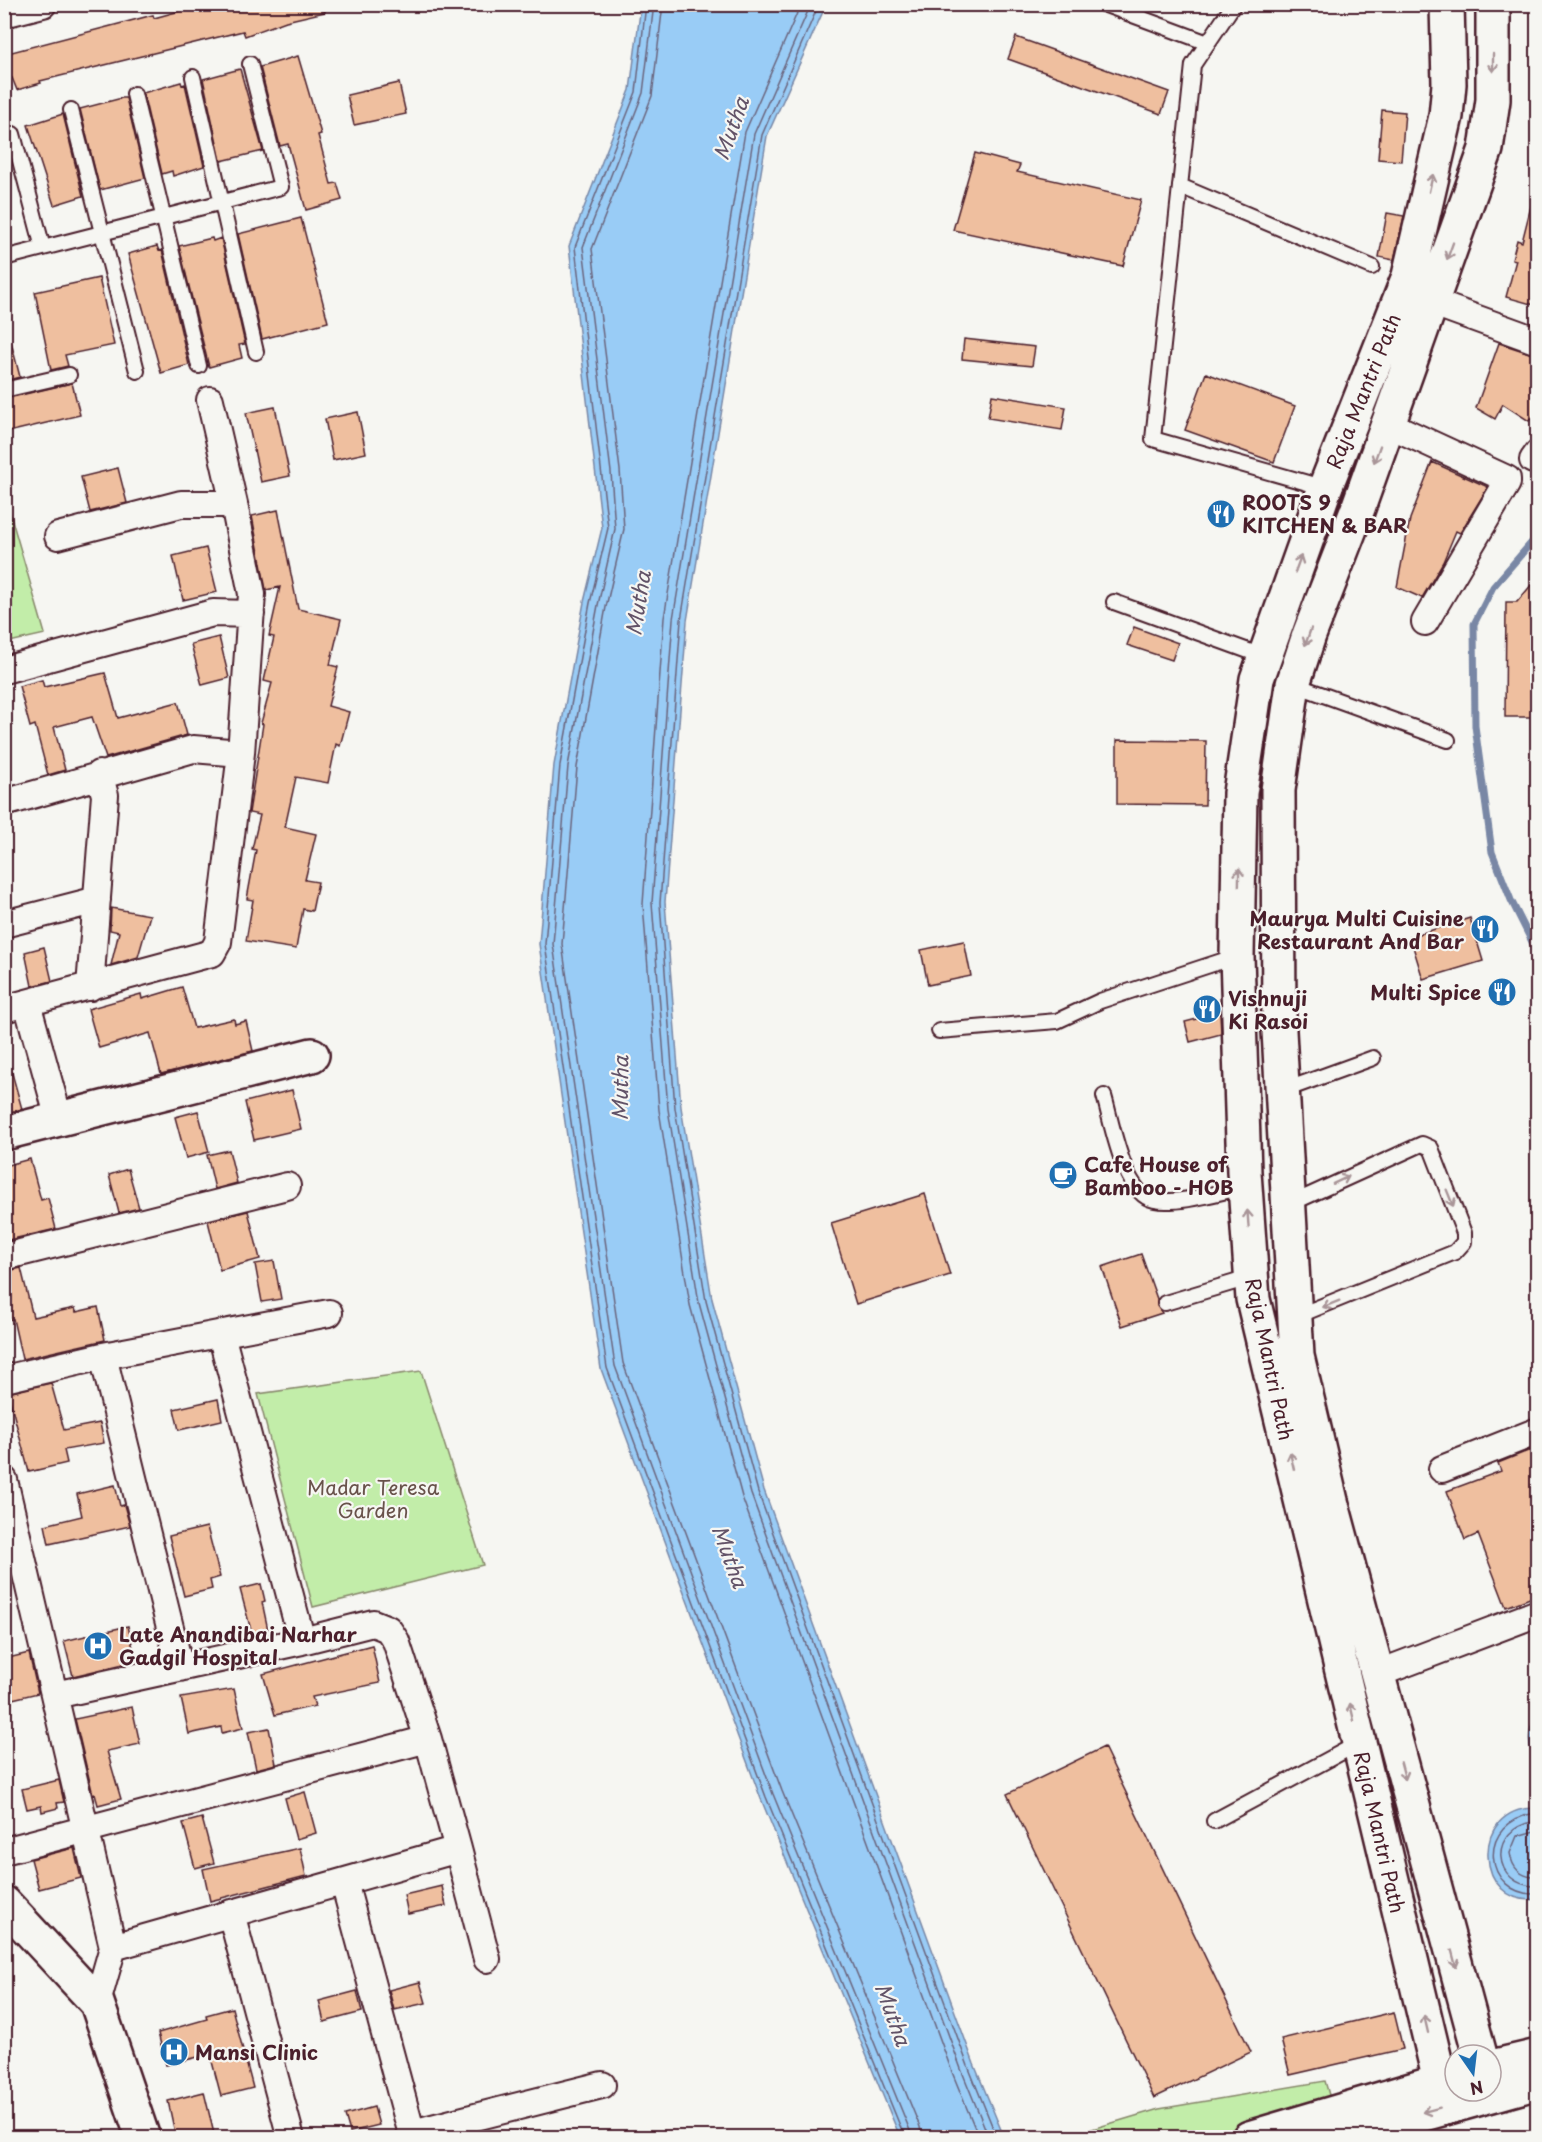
<svg xmlns="http://www.w3.org/2000/svg" width="1542" height="2142" font-family="'Playpen Sans',sans-serif">
  <rect width="100%" height="100%" fill="#f6f6f2"/>
  <filter id="ink" filterUnits="userSpaceOnUse"><feTurbulence type="fractalNoise" baseFrequency=".0167" numOctaves="2"/><feDisplacementMap in="SourceGraphic" scale="12" xChannelSelector="R" yChannelSelector="G"/><feConvolveMatrix kernelMatrix="1 2 1 2 8 2 1 2 1" color-interpolation-filters="sRGB"/></filter>
  <g filter="url(#ink)">
    <path fill="#c2eda9" stroke="#86866a" stroke-width="1.5" d="M 5,496 L 45,634 L 5,643 L 4,643 Z
      M 421,1371 L 483,1565 L 313,1607 L 258,1394 Z
      M 1325,2081 L 1341,2137 L 1062,2138 L 1159,2109 Z"/>
    <path fill="#99ccf6" stroke="#7987a5" stroke-width="1.5" d="M 641,5 L 826,5 L 767,136 L 687,621 L 665,902 L 681,1107 L 712,1299 L 764,1490 L 974,2064 L 1004,2137 L 900,2137 L 761,1799 L 601,1369 L 539,944 L 554,765 L 584,602 L 602,528 L 569,246 L 630,90 Z
      M 1537,1714 L 1537,1763 C 1527,1747 1527,1730 1537,1714 Z
      M 1538,1808 L 1537,1899 C 1476,1909 1467,1805 1538,1808 Z"/>
    <g fill="none" stroke-linecap="round" stroke-linejoin="round">
      <path stroke="#6a647c" stroke-width="1.5" d="M 646,4 L 636,92 L 575,247 L 608,528 L 590,603 L 560,765 L 545,944 L 607,1368 L 766,1797 L 905,2138
        M 654,4 L 643,93 L 583,247 L 611,472 L 615,529 L 598,605 L 568,766 L 553,944 L 615,1366 L 773,1794 L 913,2138
        M 663,4 L 652,96 L 592,249 L 620,470 L 624,529 L 606,607 L 577,767 L 562,944 L 623,1363 L 782,1791 L 920,2127 L 922,2138
        M 801,4 L 745,132 L 664,618 L 643,904 L 659,1110 L 690,1305 L 742,1497 L 952,2072 L 979,2138
        M 811,4 L 754,134 L 673,619 L 652,903 L 668,1109 L 699,1303 L 751,1494 L 961,2069 L 989,2138
        M 819,4 L 762,135 L 681,620 L 660,903 L 675,1108 L 706,1301 L 758,1492 L 968,2066 L 997,2138
        M 1538,1813 C 1474,1820 1483,1897 1538,1894
        M 1538,1821 C 1485,1827 1492,1888 1538,1886
        M 1538,1830 L 1517,1836 L 1510,1853 C 1512,1868 1521,1878 1538,1877"/>
      <path stroke="#7987a5" stroke-width="7" d="M 1538,535 L 1493,587 L 1474,624 L 1475,726 L 1492,852 L 1511,900 L 1538,954"/>
    </g>
    <path fill="#efbf9f" stroke="#4a1f2b" stroke-width="1.5" d="M 205,4 L 324,4 L 325,12 L 286,21 L 245,36 L 243,31 L 40,81 L 41,83 L 17,90 L 12,78 L 4,80 L 4,54 L 153,15 L 154,18 Z
      M 1016,37 L 1169,92 L 1161,114 L 1008,59 Z
      M 298,56 L 321,134 L 318,135 L 331,184 L 337,183 L 342,200 L 306,210 L 288,144 L 280,146 L 260,67 Z
      M 240,69 L 263,151 L 221,161 L 203,79 Z
      M 181,82 L 182,85 L 185,84 L 204,166 L 173,176 L 172,171 L 162,174 L 143,93 Z
      M 399,83 L 406,114 L 354,125 L 347,95 Z
      M 122,98 L 126,98 L 145,178 L 100,190 L 80,109 Z
      M 1382,110 L 1405,112 L 1401,161 L 1378,159 Z
      M 63,114 L 83,196 L 54,205 L 28,125 Z
      M 975,153 L 1020,165 L 1017,172 L 1141,200 L 1123,266 L 953,230 Z
      M 1531,206 L 1538,207 L 1538,306 L 1506,297 L 1516,260 L 1512,259 L 1517,240 L 1522,242 Z
      M 1387,213 L 1404,216 L 1394,260 L 1379,257 Z
      M 301,218 L 328,322 L 262,339 L 238,234 Z
      M 212,238 L 213,241 L 221,238 L 245,344 L 239,345 L 242,358 L 209,367 L 179,246 Z
      M 157,246 L 159,251 L 162,250 L 189,365 L 161,373 L 128,254 Z
      M 99,278 L 114,345 L 65,355 L 68,366 L 51,370 L 35,292 Z
      M 964,339 L 1035,347 L 1032,366 L 962,359 Z
      M 11,342 L 20,377 L 4,381 L 4,343 Z
      M 1499,343 L 1538,356 L 1538,409 L 1529,421 L 1503,404 L 1495,419 L 1476,408 Z
      M 1206,373 L 1295,406 L 1274,462 L 1185,430 Z
      M 72,383 L 80,415 L 4,433 L 4,399 Z
      M 992,395 L 1066,407 L 1062,430 L 988,418 Z
      M 275,407 L 290,476 L 261,482 L 246,413 Z
      M 358,412 L 366,453 L 333,460 L 325,419 Z
      M 1432,462 L 1488,487 L 1460,533 L 1456,531 L 1443,562 L 1422,598 L 1397,587 L 1410,519 Z
      M 118,468 L 127,503 L 90,512 L 81,477 Z
      M 278,510 L 298,609 L 341,619 L 330,665 L 338,667 L 328,706 L 349,712 L 340,746 L 336,744 L 328,783 L 296,777 L 285,827 L 316,834 L 305,880 L 318,882 L 312,911 L 303,909 L 296,949 L 246,941 L 253,900 L 247,899 L 256,850 L 252,849 L 260,815 L 249,813 L 263,724 L 261,723 L 272,683 L 264,681 L 274,637 L 269,636 L 280,587 L 266,590 L 252,516 Z
      M 206,548 L 217,592 L 183,600 L 173,556 Z
      M 1538,577 L 1538,717 L 1505,717 L 1506,602 L 1517,602 Z
      M 1134,627 L 1178,643 L 1172,660 L 1127,645 Z
      M 219,637 L 229,678 L 202,685 L 191,644 Z
      M 105,673 L 118,718 L 178,702 L 187,735 L 106,758 L 92,717 L 54,727 L 65,770 L 48,775 L 35,725 L 30,727 L 19,686 L 42,680 L 44,687 Z
      M 1117,740 L 1206,741 L 1205,805 L 1117,804 Z
      M 111,908 L 150,915 L 138,957 L 111,965 L 119,932 L 110,930 Z
      M 1470,918 L 1483,961 L 1423,979 L 1410,937 Z
      M 964,941 L 971,976 L 928,985 L 921,950 Z
      M 44,947 L 52,981 L 32,986 L 25,952 Z
      M 182,987 L 194,1028 L 234,1019 L 235,1024 L 246,1021 L 253,1051 L 161,1074 L 150,1033 L 99,1048 L 88,1009 L 141,994 L 142,999 Z
      M 1220,1013 L 1221,1034 L 1190,1042 L 1185,1022 Z
      M 4,1066 L 10,1066 L 22,1109 L 4,1114 Z
      M 292,1090 L 301,1129 L 254,1140 L 245,1102 Z
      M 198,1111 L 209,1152 L 186,1158 L 175,1117 Z
      M 229,1150 L 237,1183 L 215,1189 L 207,1155 Z
      M 30,1159 L 41,1200 L 48,1198 L 56,1229 L 4,1241 L 4,1166 Z
      M 128,1169 L 139,1208 L 119,1213 L 109,1175 Z
      M 925,1194 L 950,1275 L 856,1304 L 831,1223 Z
      M 248,1211 L 260,1259 L 220,1270 L 208,1221 Z
      M 1141,1254 L 1157,1299 L 1157,1306 L 1162,1313 L 1122,1326 L 1102,1267 Z
      M 274,1261 L 281,1299 L 262,1302 L 255,1264 Z
      M 21,1268 L 33,1317 L 75,1308 L 76,1312 L 98,1307 L 105,1340 L 22,1359 L 13,1319 L 8,1320 L 4,1305 L 4,1272 Z
      M 51,1383 L 64,1430 L 100,1423 L 104,1443 L 64,1450 L 67,1463 L 29,1472 L 8,1393 Z
      M 218,1399 L 222,1420 L 179,1430 L 174,1409 Z
      M 1538,1447 L 1538,1595 L 1506,1607 L 1478,1534 L 1465,1540 L 1447,1491 L 1501,1471 L 1498,1463 Z
      M 115,1485 L 120,1506 L 124,1505 L 130,1526 L 49,1544 L 45,1525 L 82,1516 L 77,1494 Z
      M 207,1527 L 220,1577 L 210,1580 L 212,1589 L 184,1596 L 169,1536 Z
      M 261,1584 L 265,1601 L 262,1602 L 268,1630 L 252,1634 L 240,1589 Z
      M 128,1626 L 136,1661 L 73,1676 L 64,1641 Z
      M 372,1645 L 380,1683 L 312,1697 L 315,1706 L 275,1715 L 263,1674 Z
      M 29,1653 L 38,1693 L 4,1701 L 4,1659 Z
      M 234,1689 L 243,1728 L 222,1733 L 221,1727 L 189,1734 L 181,1698 Z
      M 132,1707 L 140,1744 L 107,1751 L 121,1799 L 98,1805 L 95,1794 L 93,1795 L 75,1719 Z
      M 269,1728 L 276,1764 L 256,1769 L 248,1732 Z
      M 1104,1747 L 1251,2052 L 1154,2098 L 1007,1794 Z
      M 59,1780 L 64,1802 L 57,1803 L 58,1808 L 42,1812 L 41,1806 L 27,1809 L 22,1789 Z
      M 305,1792 L 316,1833 L 296,1839 L 285,1798 Z
      M 202,1818 L 214,1863 L 195,1868 L 183,1823 Z
      M 74,1848 L 81,1878 L 39,1889 L 31,1859 Z
      M 300,1848 L 306,1876 L 210,1901 L 203,1869 Z
      M 442,1886 L 446,1906 L 408,1914 L 404,1895 Z
      M 420,1982 L 426,2003 L 394,2010 L 389,1990 Z
      M 357,1991 L 362,2012 L 324,2022 L 319,2001 Z
      M 232,2008 L 253,2088 L 221,2096 L 210,2054 L 166,2065 L 158,2033 L 207,2019 L 206,2015 Z
      M 1394,2012 L 1403,2049 L 1290,2075 L 1281,2039 Z
      M 204,2092 L 215,2138 L 176,2138 L 168,2101 Z
      M 374,2107 L 379,2125 L 350,2132 L 345,2115 Z"/>
    <g fill="none" stroke-linecap="round" stroke-linejoin="round">
      <g stroke="#4a1f2b" stroke-width="18">
        <path id="lane" d="M 1103,4 L 1208,43
          M 1234,4 L 1193,65 L 1153,439 L 1325,488
          M 193,77 L 256,352
          M 134,94 L 199,366
          M 71,110 L 137,371
          M 13,134 L 43,248
          M 1180,186 L 1372,267
          M 4,258 L 281,187 L 250,64
          M 4,390 L 69,375
          M 1114,602 L 1265,657
          M 1293,684 L 1448,740
          M 939,1031 L 1057,1021 L 1100,1001 L 1237,956
          M 1282,1091 L 1373,1058
          M 1104,1096 C 1112,1122 1123,1194 1154,1200 C 1178,1205 1220,1192 1245,1187
          M 1290,1204 L 1422,1144 L 1431,1148 L 1464,1233 L 1464,1242 L 1455,1252 L 1295,1317
          M 1165,1303 L 1252,1277
          M 1214,1821 L 1359,1743"/>
      </g>
      <g stroke="#4a1f2b" stroke-width="30">
        <path id="street" d="M 4,14 L 43,4
          M 1431,302 L 1538,341
          M 210,400 L 234,504
          M 1388,424 L 1507,479 L 1507,483 L 1425,622
          M 1533,460 L 1538,453
          M 4,670 L 213,613 L 251,614
          M 4,803 L 193,749 L 241,753
          M 4,924 L 97,900
          M 90,987 L 105,795 L 99,774
          M 27,1003 L 59,1119
          M 4,1009 L 212,953 L 218,942 L 241,753 L 252,594 L 234,504 L 181,504 L 58,536
          M 4,1257 L 287,1186
          M 221,1334 L 302,1641
          M 103,1356 L 180,1668
          M 4,1379 L 103,1356 L 329,1313
          M 1442,1469 L 1538,1431
          M 4,1480 L 113,1947 L 97,2003
          M 1377,1674 L 1538,1613
          M 55,1695 L 302,1641 L 373,1623 L 388,1629 L 396,1641 L 428,1739 L 458,1849
          M 4,1851 L 428,1739
          M 344,1882 L 413,2138
          M 231,1913 L 291,2138
          M 113,1947 L 458,1849 L 487,1959
          M 412,2133 L 602,2085"/>
      </g>
      <g stroke="#4a1f2b" stroke-width="38">
        <path id="secondary" d="M 4,1133 L 312,1055
          M 4,1903 L 97,2003 L 143,2138
          M 1480,2055 L 1331,1501 L 1297,1356 L 1279,1031 L 1278,790 L 1293,684 L 1309,635 L 1357,511 L 1486,149 L 1493,100 L 1493,4
          M 1491,2067 L 1538,2056
          M 1440,2081 L 1253,1299 L 1244,1172 L 1237,956 L 1240,793 L 1257,679 L 1325,488 L 1409,276 L 1446,116 L 1449,84 L 1447,4
          M 1249,2138 L 1455,2077
          M 1338,2138 L 1538,2082"/>
      </g>
      <use href="#lane" stroke="#f6f6f2" stroke-width="14"/>
      <use href="#street" stroke="#f6f6f2" stroke-width="26"/>
      <use href="#secondary" stroke="#f6f6f2" stroke-width="33"/>
    </g>
    <defs><path id="oneway-shaft" d="M-6 0H5M1.5-3L5.5 0L1.5 3" fill="none" stroke-width="1.6" stroke-linecap="round" stroke-linejoin="round" transform="scale(1.5)"/></defs>
    <g stroke="#a99598">
      <use href="#oneway-shaft" transform="translate(1493 63) rotate(90)"/>
      <use href="#oneway-shaft" transform="translate(1431 183) rotate(-77)"/>
      <use href="#oneway-shaft" transform="translate(1450 251) rotate(110)"/>
      <use href="#oneway-shaft" transform="translate(1377 454) rotate(110)"/>
      <use href="#oneway-shaft" transform="translate(1298 564) rotate(-70)"/>
      <use href="#oneway-shaft" transform="translate(1308 637) rotate(109)"/>
      <use href="#oneway-shaft" transform="translate(1239 877) rotate(-89)"/>
      <use href="#oneway-shaft" transform="translate(1341 1180) rotate(-25)"/>
      <use href="#oneway-shaft" transform="translate(1450 1198) rotate(68)"/>
      <use href="#oneway-shaft" transform="translate(1248 1219) rotate(-94)"/>
      <use href="#oneway-shaft" transform="translate(1331 1304) rotate(158)"/>
      <use href="#oneway-shaft" transform="translate(1292 1461) rotate(-103)"/>
      <use href="#oneway-shaft" transform="translate(1352 1712) rotate(-103)"/>
      <use href="#oneway-shaft" transform="translate(1403 1771) rotate(75)"/>
      <use href="#oneway-shaft" transform="translate(1454 1959) rotate(75)"/>
      <use href="#oneway-shaft" transform="translate(1426 2024) rotate(-103)"/>
      <use href="#oneway-shaft" transform="translate(1431 2110) rotate(165)"/>
    </g>
  </g>
  <defs>
    <g id="restaurant-disc" transform="scale(1.5)"><circle r="9.5" fill="#1f6fb2" stroke="#f6f6f2"/><path d="M-5-6h1v4h1v-4h1v4h1v-4h1v5L-1.5 .5V6h-2V.5L-5-1ZM5-6V6H3V1.5H1.5Q1.5-4 5-6Z" fill="#fff"/></g>
    <g id="cafe-disc" transform="scale(1.5)"><circle r="9.5" fill="#1f6fb2" stroke="#f6f6f2"/><path d="M-5.5-4.5H6V0H3Q3 3.5 0 3.5H-2.5Q-5.5 3.5-5.5 0ZM3-3.2v2h1.7v-2ZM-6 4.5H4V6H-6Z" fill="#fff"/></g>
    <g id="hospital-disc" transform="scale(1.5)"><circle r="9.5" fill="#1f6fb2" stroke="#f6f6f2"/><path d="M-5-5h3v3.5h4V-5h3V5h-3V1.5h-4V5h-3Z" fill="#fff"/></g>
  </defs>
  <g fill-rule="evenodd">
    <use href="#restaurant-disc" x="1221" y="514"/>
    <use href="#restaurant-disc" x="1485" y="929"/>
    <use href="#restaurant-disc" x="1502" y="992"/>
    <use href="#restaurant-disc" x="1207" y="1009"/>
    <use href="#cafe-disc" x="1063" y="1175"/>
    <use href="#hospital-disc" x="98" y="1646"/>
    <use href="#hospital-disc" x="174" y="2052"/>
  </g>
  <g text-anchor="middle" dominant-baseline="central" stroke-width="4.5" stroke-linejoin="round" paint-order="stroke">
    <g font-size="20" fill="#4a1f2b" stroke="#f6f6f2">
      <text transform="translate(1363 391) rotate(-68)">Raja Mantri Path</text>
      <text transform="translate(1270 1359) rotate(78)">Raja Mantri Path</text>
      <text transform="translate(1380 1832) rotate(77)">Raja Mantri Path</text>
    </g>
    <g font-size="20" font-weight="bold" fill="#4a1f2b" stroke="#f6f6f2" text-anchor="start">
      <text x="1242" y="502">ROOTS 9<tspan x="1242" dy="23">KITCHEN &amp; BAR</tspan></text>
      <text x="1464" y="918" text-anchor="end">Maurya Multi Cuisine<tspan x="1464" dy="23">Restaurant And Bar</tspan></text>
      <text x="1481" y="992" text-anchor="end">Multi Spice</text>
      <text x="1228" y="998">Vishnuji<tspan x="1228" dy="23">Ki Rasoi</tspan></text>
      <text x="1084" y="1164">Cafe House of<tspan x="1084" dy="23">Bamboo - HOB</tspan></text>
      <text x="119" y="1634">Late Anandibai Narhar<tspan x="119" dy="23">Gadgil Hospital</tspan></text>
      <text x="195" y="2052">Mansi Clinic</text>
    </g>
    <g font-size="20" fill="#68524a" stroke="#f6f6f2">
      <text x="373" y="1487">Madar Teresa<tspan x="373" dy="23">Garden</tspan></text>
    </g>
    <g font-size="21" font-style="italic" fill="#625368" stroke="#f6f6f2">
      <text transform="translate(730 128) rotate(-70)">Mutha</text>
      <text transform="translate(637 603) rotate(-81)">Mutha</text>
      <text transform="translate(619 1088) rotate(-89)">Mutha</text>
      <text transform="translate(731 1556) rotate(70)">Mutha</text>
      <text transform="translate(894 2014) rotate(70)">Mutha</text>
    </g>
  </g>
  <rect width="1542" height="2142" fill="none" stroke="#f6f6f2" stroke-width="24"/>
  <rect x="12" y="12" width="1518" height="2118" fill="none" stroke="#4a1f2b" stroke-width="2" filter="url(#ink)"/>
  <g transform="translate(1473 2073) rotate(166)"><circle r="28" fill="#f6f6f2" stroke="#b1a0a2" stroke-width="1.5"/>
  <path d="M0-4.5L10 22L0 15L-10 22Z" fill="#1f6fb2"/>
  <text y="-9" font-size="16" font-weight="bold" text-anchor="middle" fill="#4a1f2b">N</text>
  </g>
</svg>
